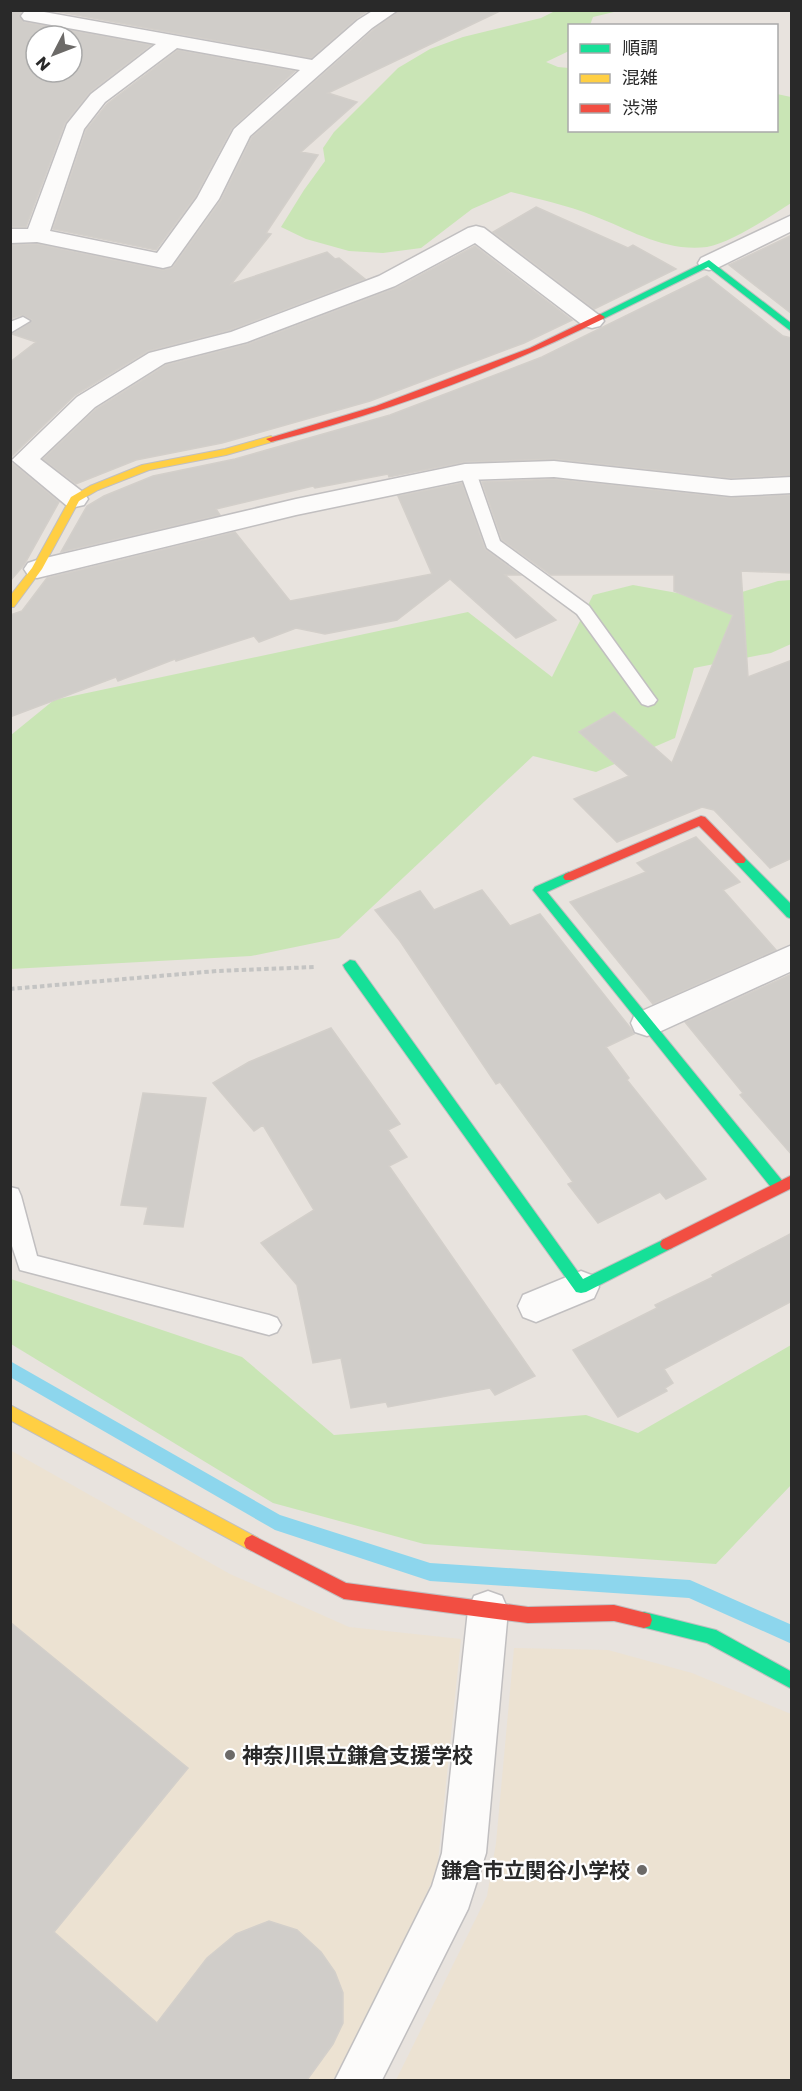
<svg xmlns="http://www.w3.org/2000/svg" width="802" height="2091" font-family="Poppins,'Noto Sans JP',sans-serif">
  <rect width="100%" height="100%" fill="#e8e3de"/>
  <path fill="#ece2d2" d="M 10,1450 L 230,1574 L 349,1627 L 461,1639 L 437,1871 L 379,1994 L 333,2080 L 11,2080 Z
    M 514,1648 L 608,1650 L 692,1673 L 791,1714 L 791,2080 L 396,2080 L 487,1896 L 496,1843 Z"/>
  <path fill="#c9e5b5" d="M 557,10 L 618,11 L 593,17 L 590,25 L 570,26 L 569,51 L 546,62 L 558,67 L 569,68 L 570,130 L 776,130 L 777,94 L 791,97 L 791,203 C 771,216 731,243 707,247 C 665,252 631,230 594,216 C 567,205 538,199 511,192 L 472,209 L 421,248 L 383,253 L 349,251 L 306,239 L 281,227 L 304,190 L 325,161 L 323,148 L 334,132 L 398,68 L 430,49 L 463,37 L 541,18 Z
    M 791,580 L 791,644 L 771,653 L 694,668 L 675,738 L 596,772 L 533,756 L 339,938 L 251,956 L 11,969 L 11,735 L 54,700 L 468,612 L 552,677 L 593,595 L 633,585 L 716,600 L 778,581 Z
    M 11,1279 L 242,1357 L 334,1435 L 586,1415 L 638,1433 L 791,1345 L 791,1485 L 716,1564 L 424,1544 L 273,1503 L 11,1344 Z"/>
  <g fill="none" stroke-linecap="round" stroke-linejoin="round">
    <path fill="#8dd6ed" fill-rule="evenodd" d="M 10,1361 L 280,1515 L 430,1563 L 690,1580 L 792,1625 L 792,1644 L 689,1598 L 430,1581 L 275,1530 L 10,1377 Z"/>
  </g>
  <path fill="#d0cdc9" stroke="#d3cfca" stroke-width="1.5" fill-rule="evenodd" d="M 10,10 L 22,10 L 19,16 L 24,22 L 151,45 L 90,92 L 65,123 L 26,227 L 10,227 ZM 36,36 L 72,36 L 72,72 L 36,72 Z
    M 49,10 L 369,10 L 357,18 L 311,58 Z
    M 400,10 L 502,10 L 328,93 L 357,102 L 301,152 L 318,155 L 266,233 L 271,234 L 231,284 L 327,252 L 335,259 L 339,258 L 365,279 L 230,330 L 148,351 L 75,395 L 10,458 L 10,362 L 36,342 L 12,334 L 32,320 L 22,315 L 10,319 L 10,245 L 37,244 L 163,270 L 172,268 L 221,200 L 252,137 L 373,30 Z
    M 178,50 L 295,71 L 232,128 L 195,197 L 156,250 L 53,229 L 86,130 L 107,104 Z
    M 536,207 L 628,248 L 633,245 L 676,269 L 594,309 L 493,232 Z
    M 792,235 L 792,314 L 729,265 Z
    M 475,246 L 572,320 L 524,343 L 370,401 L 222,443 L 136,460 L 76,484 L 43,459 L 96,409 L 166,365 L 248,344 L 396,288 Z
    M 707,276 L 783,336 L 792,338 L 792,475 L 731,478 L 554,459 L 465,462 L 389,477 L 388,474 L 315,488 L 313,486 L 216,509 L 220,515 L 61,552 L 87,506 L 104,496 L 153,476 L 235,459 L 390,415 L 542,357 Z
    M 11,462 L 59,502 L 24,565 L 10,581 Z
    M 554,479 L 731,498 L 792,495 L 792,573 L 741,571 L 748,677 L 792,660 L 792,858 L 770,868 L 714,810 L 702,807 L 617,842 L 574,799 L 629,776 L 579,732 L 614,712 L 672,763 L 733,615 L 674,591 L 674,575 L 551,575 L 502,540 L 482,482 Z
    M 462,483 L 485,549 L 520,575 L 505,575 L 556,620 L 516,638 L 450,579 L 397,620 L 325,634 L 296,628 L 259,642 L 254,636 L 176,661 L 175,659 L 118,681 L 116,677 L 10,717 L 10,615 L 22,611 L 47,578 L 235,532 L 290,601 L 432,574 L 398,496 Z
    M 696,837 L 740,882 L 723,890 L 776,950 L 653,1004 L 570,902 L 646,872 L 637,863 Z
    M 482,890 L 510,926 L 540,914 L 632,1030 L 634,1034 L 606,1047 L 629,1078 L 627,1080 L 706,1179 L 666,1199 L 660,1192 L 598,1223 L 568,1184 L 573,1182 L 500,1082 L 496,1084 L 400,941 L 375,910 L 420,891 L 434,910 Z
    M 792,974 L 792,1155 L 740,1095 L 743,1093 L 685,1022 Z
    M 331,1028 L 400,1124 L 388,1130 L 407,1157 L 389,1166 L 535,1376 L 495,1395 L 490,1388 L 388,1407 L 386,1402 L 351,1408 L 341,1358 L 313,1363 L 297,1285 L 261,1243 L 314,1210 L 263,1125 L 254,1131 L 213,1083 L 249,1062 Z
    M 143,1093 L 206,1098 L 183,1227 L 144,1224 L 148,1207 L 121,1205 Z
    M 792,1233 L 792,1301 L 664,1369 L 673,1383 L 665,1388 L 667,1391 L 618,1417 L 573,1350 L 657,1308 L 655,1305 L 713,1277 L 712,1275 Z
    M 10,1622 L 188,1768 L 54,1932 L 157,2023 L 207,1958 L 236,1934 L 269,1921 L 297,1930 L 321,1952 L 335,1972 L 343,1993 L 343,2023 L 333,2044 L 307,2080 L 10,2080 Z"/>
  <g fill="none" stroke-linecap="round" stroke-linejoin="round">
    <g stroke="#c1bfc0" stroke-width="3">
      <path id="lane" d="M 23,317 L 30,321 L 10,333 L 10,322 Z
        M 468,467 L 476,472 L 500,541 L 589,606 L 654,696 L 657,700 L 654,704 L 648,706 L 642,704 L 577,614 L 487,548 L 460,472 Z
        M 10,1187 L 18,1189 L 21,1196 L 37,1256 L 269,1315 L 277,1318 L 281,1325 L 277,1332 L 269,1335 L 20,1270 L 10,1240 Z"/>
    </g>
    <g stroke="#c1bfc0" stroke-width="3">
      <path id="street" d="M 33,10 L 312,60 L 358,20 L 374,10 L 398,10 L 372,28 L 250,136 L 219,199 L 171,266 L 163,268 L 37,242 L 10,243 L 10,229 L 28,229 L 67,124 L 91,94 L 156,44 L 24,20 L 21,16 L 24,12 ZM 177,48 L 300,70 L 234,129 L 197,198 L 157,253 L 50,231 L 84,129 L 105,102 Z
        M 792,215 L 792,231 L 717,268 L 709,270 L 701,268 L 698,263 L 701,258 Z
        M 476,226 L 484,228 L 600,316 L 604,321 L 600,326 L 592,328 L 584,326 L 475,243 L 395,286 L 247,342 L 165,363 L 95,407 L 40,459 L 84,493 L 88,499 L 84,505 L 75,507 L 66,505 L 12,460 L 77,397 L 149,353 L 231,332 L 379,276 L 468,228 Z
        M 554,461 L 731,480 L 792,477 L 792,493 L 731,496 L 554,477 L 465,480 L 296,515 L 37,578 L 28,575 L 24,569 L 28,563 L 37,560 L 296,499 L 465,464 Z
        M 792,945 L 792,971 L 659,1032 L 647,1036 L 635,1032 L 631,1023 L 635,1014 Z
        M 581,1271 L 594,1276 L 599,1287 L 594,1298 L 536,1322 L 523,1317 L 518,1306 L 523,1295 Z
        M 488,1591 L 502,1596 L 508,1610 L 486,1853 L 468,1909 L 382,2080 L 335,2080 L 432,1886 L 442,1853 L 468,1610 L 474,1596 Z"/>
    </g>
    <g stroke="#c1bfc0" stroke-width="2">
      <path id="fast" d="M 709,260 L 792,324 L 792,332 L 708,267 L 603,319 L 595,317 Z
        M 740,855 L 744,857 L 792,905 L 792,919 L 787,917 L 736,863 L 734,860 L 736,857 Z
        M 569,872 L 575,877 L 573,880 L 547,892 L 784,1183 L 786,1187 L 784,1191 L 779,1193 L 774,1191 L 533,890 L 535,887 Z
        M 350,960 L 355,961 L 583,1279 L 667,1238 L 672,1240 L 674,1244 L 672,1248 L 586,1292 L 581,1293 L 576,1292 L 345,969 L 343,965 Z
        M 644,1612 L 716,1630 L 792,1672 L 792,1689 L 707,1643 L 638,1626 L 636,1620 L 638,1614 Z"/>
    </g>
    <g stroke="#c1bfc0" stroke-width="2">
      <path id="slow" d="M 271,436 L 276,439 L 275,441 L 226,455 L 149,470 L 98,490 L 79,501 L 42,569 L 14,607 L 10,607 L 10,596 L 32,568 L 71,497 L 90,486 L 142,465 L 225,449 Z
        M 10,1405 L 258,1538 L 260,1543 L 258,1548 L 252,1551 L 246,1548 L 10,1420 Z"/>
    </g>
    <g stroke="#c1bfc0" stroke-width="2">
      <path id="jam" d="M 600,314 L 605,317 L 603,319 C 497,371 386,413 271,442 L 266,439 L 376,406 L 530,348 Z
        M 701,816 L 705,817 L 744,857 L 746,860 L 744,863 L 736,863 L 699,826 L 573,880 L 565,880 L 563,877 L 565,874 Z
        M 792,1175 L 792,1188 L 672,1248 L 667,1250 L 662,1248 L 660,1244 L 662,1240 Z
        M 252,1535 L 346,1583 L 528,1607 L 614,1605 L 650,1614 L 652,1620 L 650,1626 L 644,1628 L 614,1621 L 528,1623 L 344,1599 L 246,1548 L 244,1543 L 246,1538 Z"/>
    </g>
    <path stroke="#c4c4c3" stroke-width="4" stroke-dasharray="4.5 3" stroke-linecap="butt" d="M 10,989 L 217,971 L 314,967"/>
    <use href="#lane" fill="#fcfbfa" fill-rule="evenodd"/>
    <use href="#street" fill="#fcfbfa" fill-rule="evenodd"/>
    <use href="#fast" fill="#16e098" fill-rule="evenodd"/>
    <use href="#slow" fill="#ffcf43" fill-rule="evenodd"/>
    <use href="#jam" fill="#f24e42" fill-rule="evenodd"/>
  </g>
  <g fill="#6c6a68" stroke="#fff" stroke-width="2">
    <circle cx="230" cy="1755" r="6"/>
    <circle cx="642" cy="1870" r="6"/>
  </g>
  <g text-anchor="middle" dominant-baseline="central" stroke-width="4.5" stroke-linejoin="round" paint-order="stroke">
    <g font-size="21" font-weight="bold" fill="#292929" stroke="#fff" text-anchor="start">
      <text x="242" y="1755">神奈川県立鎌倉支援学校</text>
      <text x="630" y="1870" text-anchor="end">鎌倉市立関谷小学校</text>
    </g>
  </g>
  <rect width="802" height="2091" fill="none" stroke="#292929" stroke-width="24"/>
  <rect x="568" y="24" width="210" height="108" fill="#ffffff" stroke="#a9a9a9" stroke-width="1.5"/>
  <rect x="580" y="44" width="30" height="9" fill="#16e098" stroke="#a9a9a9" stroke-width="1.5"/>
  <text x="622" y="54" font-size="18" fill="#292929">順調</text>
  <rect x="580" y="74" width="30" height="9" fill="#ffcf43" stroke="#a9a9a9" stroke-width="1.5"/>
  <text x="622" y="84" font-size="18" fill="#292929">混雑</text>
  <rect x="580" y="104" width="30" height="9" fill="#f24e42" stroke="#a9a9a9" stroke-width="1.5"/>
  <text x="622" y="114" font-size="18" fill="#292929">渋滞</text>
  <g transform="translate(54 54) rotate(228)"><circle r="28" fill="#ffffff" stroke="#a9a9a9" stroke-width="1.5"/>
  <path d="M0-4.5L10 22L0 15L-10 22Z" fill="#6c6a68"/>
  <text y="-9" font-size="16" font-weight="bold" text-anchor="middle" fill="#292929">N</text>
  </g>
</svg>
